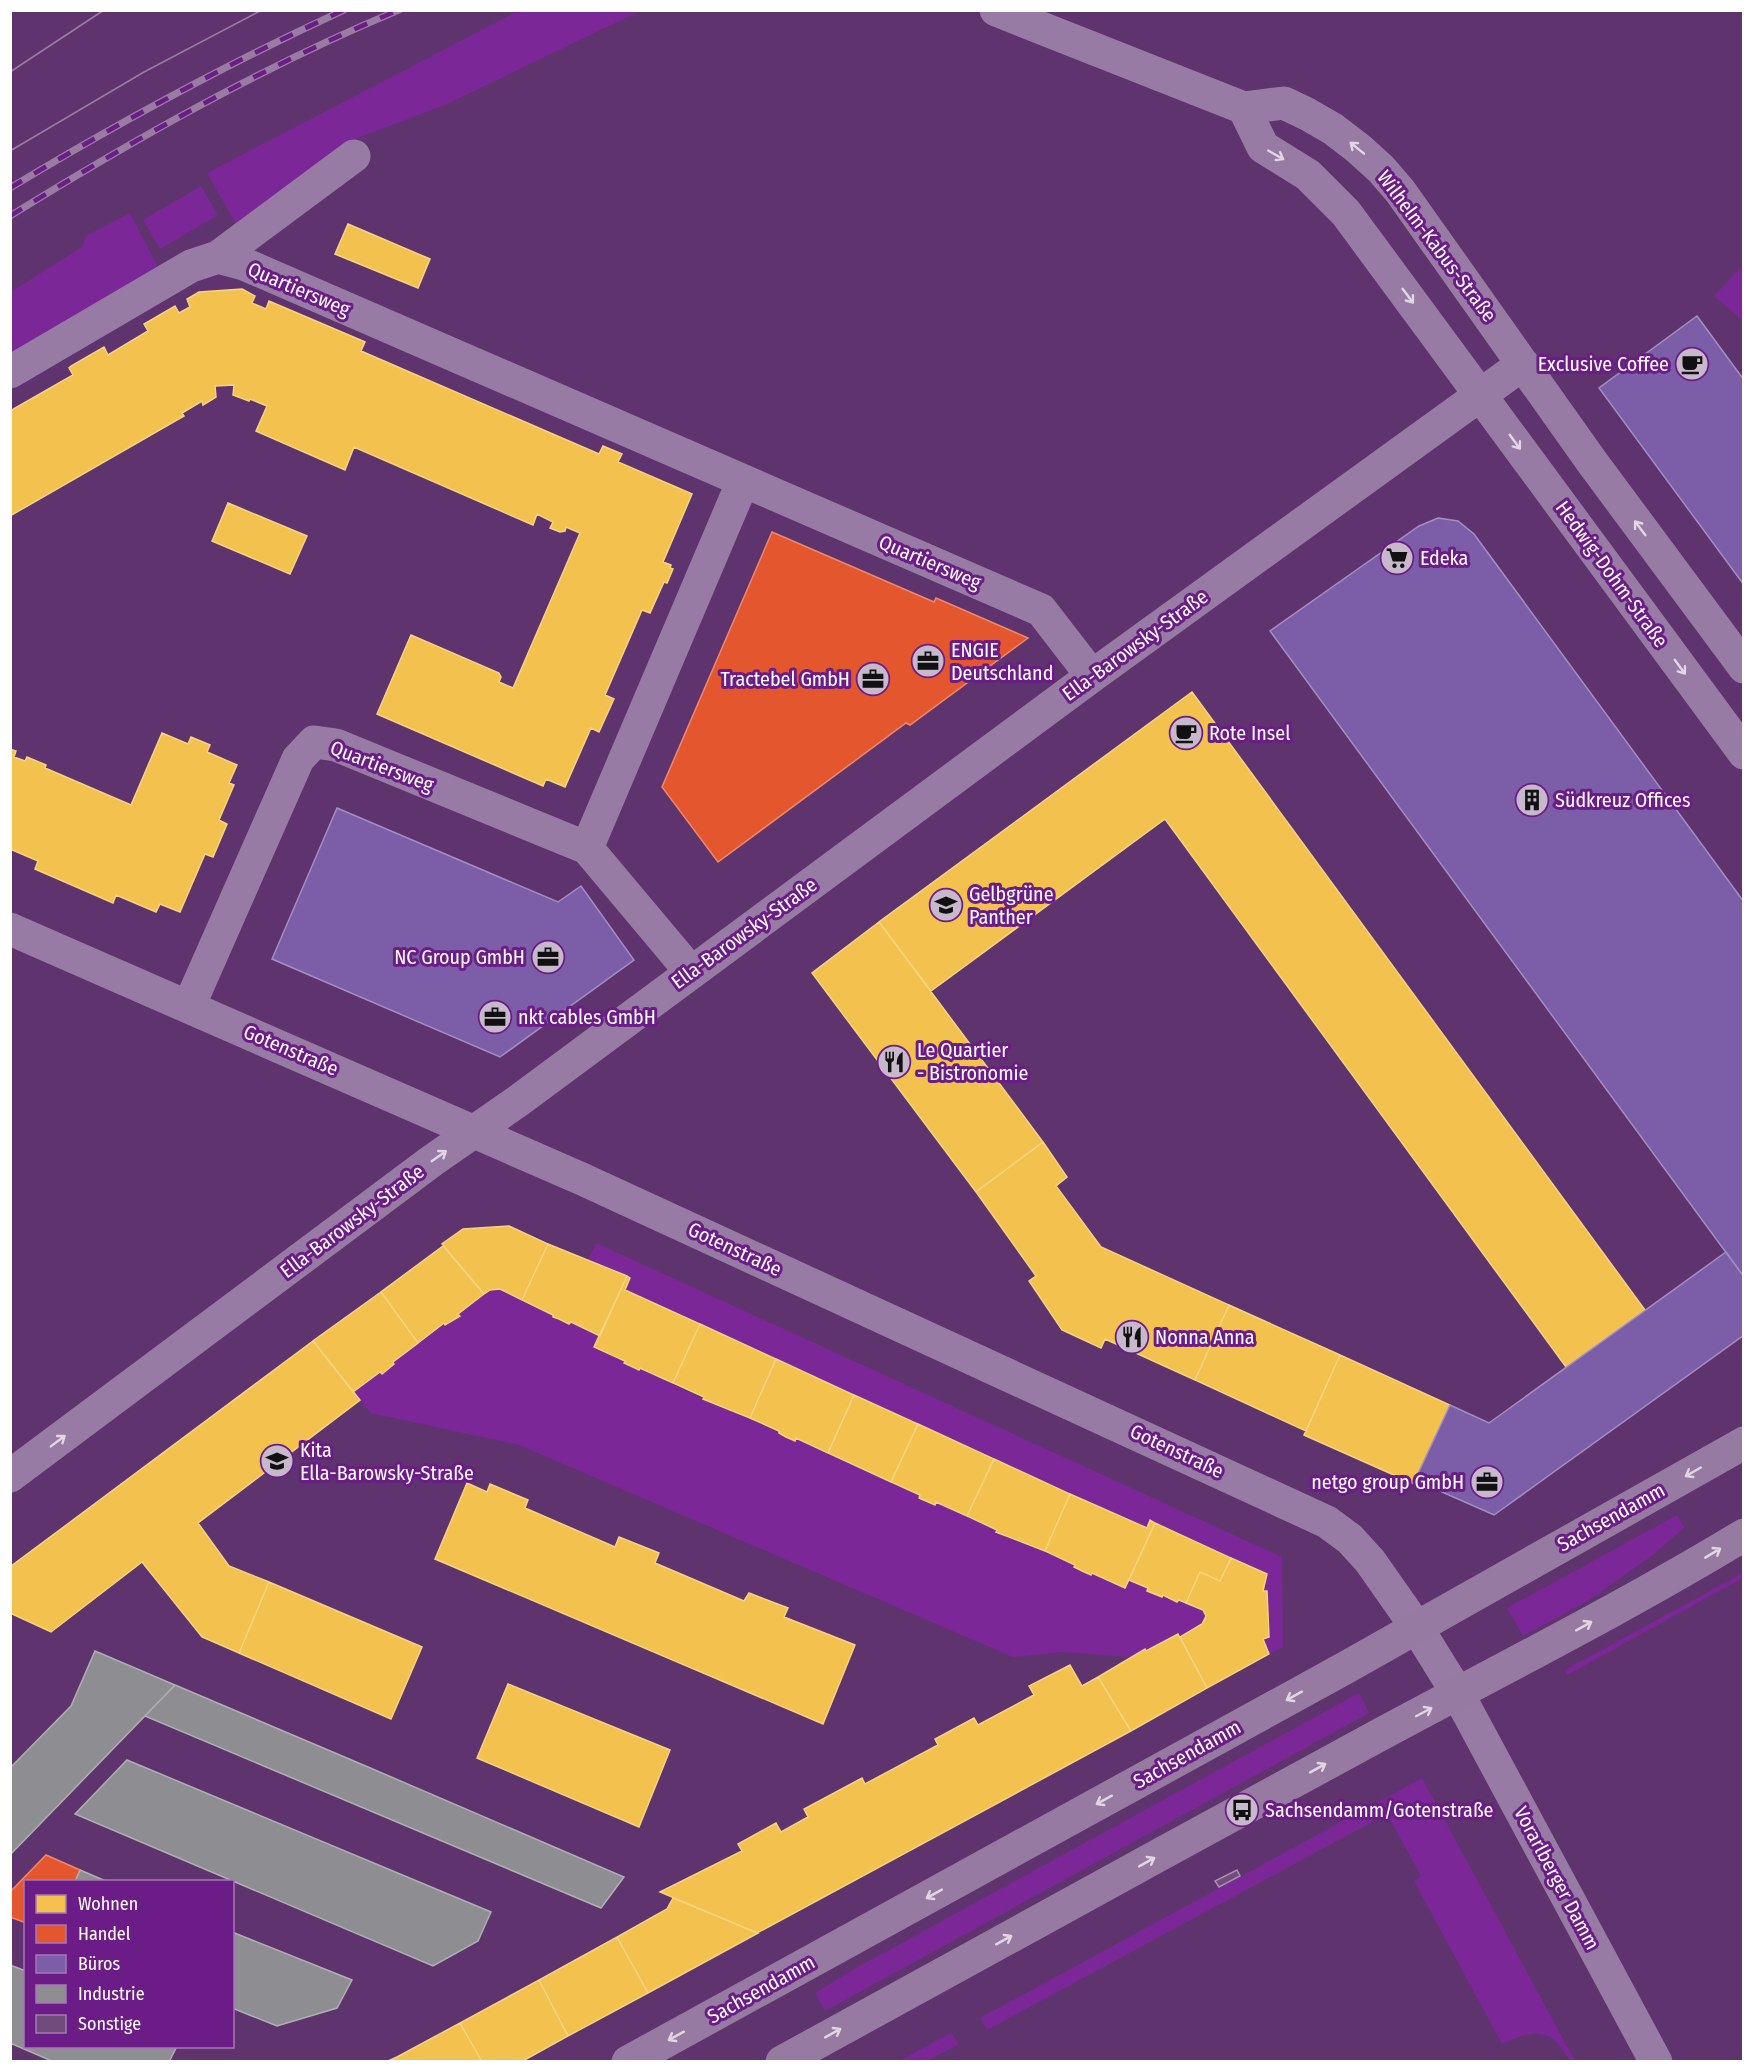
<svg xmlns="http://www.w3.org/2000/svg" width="1754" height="2072" font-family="'Fira Sans Condensed',sans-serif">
  <rect width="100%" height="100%" fill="#5f346e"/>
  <path fill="#7b2798" d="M 518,11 L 640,11 L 447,104 L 350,141 L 237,226 L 207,173 Z
    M 201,186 L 218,215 L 160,249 L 143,220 Z
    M 130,213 L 158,267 L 11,353 L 11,292 L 82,247 L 86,236 Z
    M 1743,265 L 1743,321 L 1714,296 Z
    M 596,1243 L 1282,1557 L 1283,1647 L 1269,1654 L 1263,1639 L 1269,1637 L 1267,1592 L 1263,1591 L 1266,1574 L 1151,1520 L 1147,1528 L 625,1290 L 630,1278 L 588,1260 Z
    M 500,1289 L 553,1315 L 553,1317 L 568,1324 L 571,1322 L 600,1336 L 595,1347 L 625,1361 L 624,1363 L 639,1370 L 640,1368 L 703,1399 L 779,1431 L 779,1433 L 795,1440 L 796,1438 L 920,1495 L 919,1498 L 935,1505 L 936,1502 L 997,1530 L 997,1532 L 1013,1540 L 1014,1538 L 1075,1565 L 1074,1567 L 1092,1573 L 1125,1588 L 1129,1580 L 1148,1588 L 1147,1591 L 1161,1597 L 1163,1595 L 1177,1601 L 1179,1600 L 1203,1610 L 1206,1619 L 1202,1624 L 1180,1637 L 1178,1634 L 1131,1657 L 1063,1652 L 1013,1657 L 519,1445 L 371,1413 L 353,1392 L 380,1372 L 382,1374 L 394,1364 L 393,1362 L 444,1323 L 445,1325 L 459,1316 L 458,1314 L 490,1290 Z
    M 1677,1515 L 1684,1528 L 1654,1554 L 1591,1599 L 1523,1636 L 1507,1608 Z
    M 1743,1573 L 1743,1578 L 1567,1675 L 1565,1670 Z
    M 1359,1693 L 1369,1713 L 825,2011 L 815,1993 L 856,1968 Z
    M 1422,1778 L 1575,2061 L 1570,2061 C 1552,2027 1534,2029 1502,2044 L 1414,1881 L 1421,1876 L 1387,1814 L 987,2030 L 980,2018 Z
    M 951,2033 L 959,2044 L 927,2061 L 899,2061 Z"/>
  <path fill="#f2c14e" stroke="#f6d483" stroke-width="1.5" d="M 348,224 L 430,259 L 418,288 L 335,254 Z
    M 242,289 L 255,296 L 252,303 L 266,309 L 269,301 L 365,342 L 361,351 L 599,454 L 603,446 L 622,454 L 618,462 L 692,494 L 663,562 L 671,565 L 670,568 L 673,569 L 667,583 L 664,582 L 650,613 L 642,610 L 605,695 L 614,699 L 599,732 L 591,728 L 565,787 L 546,779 L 543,786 L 377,714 L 411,635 L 499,673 L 501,677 L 499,682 L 513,688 L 580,533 L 566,527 L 565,531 L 560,532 L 550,528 L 553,522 L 537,514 L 533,525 L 354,447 L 345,470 L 256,431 L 267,406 L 250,399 L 249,401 L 233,395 L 234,385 L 215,386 L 216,397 L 203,405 L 202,401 L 182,413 L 184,416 L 10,516 L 10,411 L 73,375 L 69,368 L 71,366 L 104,347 L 108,355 L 148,331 L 144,324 L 175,306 L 179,313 L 190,307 L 187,299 L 199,292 Z
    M 228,503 L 307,536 L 290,574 L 212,541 Z
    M 1192,692 L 1645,1310 L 1566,1367 L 1165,819 L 931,991 L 879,922 Z
    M 162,733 L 188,744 L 191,737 L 210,745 L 207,752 L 237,765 L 229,783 L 234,785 L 219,820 L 227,824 L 213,857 L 205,854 L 180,912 L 160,904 L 156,912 L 116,895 L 113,903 L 35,869 L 38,861 L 10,849 L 10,749 L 16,751 L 14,757 L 25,761 L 27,757 L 46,765 L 45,768 L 131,805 Z
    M 879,922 L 1043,1142 L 976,1192 L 812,973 Z
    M 1043,1142 L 1067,1177 L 1056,1186 L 1101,1247 L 1229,1305 L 1195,1380 L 1105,1339 L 1101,1348 L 1062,1330 L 1029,1281 L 1036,1276 L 976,1192 Z
    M 509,1226 L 548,1244 L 522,1300 L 500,1289 L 490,1290 L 484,1294 L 442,1244 L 463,1229 Z
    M 548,1244 L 627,1276 L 600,1336 L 571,1322 L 569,1324 L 559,1319 L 553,1317 L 553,1315 L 522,1300 Z
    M 443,1246 L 484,1294 L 458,1314 L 460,1316 L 445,1325 L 444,1323 L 418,1343 L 381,1292 Z
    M 627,1276 L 630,1278 L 625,1290 L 700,1324 L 673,1383 L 640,1368 L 639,1370 L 624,1363 L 625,1361 L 594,1347 Z
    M 381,1292 L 418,1343 L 393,1362 L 394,1364 L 382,1374 L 380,1372 L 353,1392 L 313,1341 Z
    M 1229,1305 L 1340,1355 L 1306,1431 L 1195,1380 Z
    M 700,1324 L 776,1359 L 750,1418 L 703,1399 L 704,1397 L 673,1383 Z
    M 313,1341 L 360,1400 L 198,1523 L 229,1566 L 269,1582 L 239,1653 L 202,1637 L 142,1562 L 51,1632 L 10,1613 L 10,1567 Z
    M 1340,1355 L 1450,1405 L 1414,1484 L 1304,1435 Z
    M 776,1359 L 854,1395 L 828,1453 L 796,1438 L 795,1441 L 786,1437 L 779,1433 L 779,1431 L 750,1418 Z
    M 854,1395 L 918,1424 L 891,1482 L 828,1453 Z
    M 918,1424 L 994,1459 L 967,1516 L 936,1502 L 935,1505 L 919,1498 L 920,1495 L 891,1482 Z
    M 994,1459 L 1070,1494 L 1045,1551 L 996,1532 L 997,1530 L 967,1516 Z
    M 467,1483 L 487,1492 L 490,1484 L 528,1500 L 525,1508 L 615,1547 L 619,1537 L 659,1553 L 655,1563 L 744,1601 L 749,1593 L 788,1608 L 784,1617 L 855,1645 L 823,1724 L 435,1559 Z
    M 1070,1494 L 1147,1528 L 1150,1520 L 1155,1523 L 1125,1588 L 1092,1573 L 1091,1575 L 1082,1571 L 1074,1567 L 1075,1565 L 1045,1551 Z
    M 1155,1523 L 1231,1558 L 1220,1581 L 1200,1572 L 1186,1603 L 1179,1600 L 1177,1602 L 1163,1595 L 1162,1597 L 1147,1591 L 1148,1588 L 1129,1580 Z
    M 1231,1558 L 1267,1574 L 1263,1591 L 1267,1591 L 1269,1637 L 1263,1639 L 1269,1654 L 1207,1688 L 1180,1637 L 1202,1624 L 1206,1616 L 1203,1610 L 1186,1603 L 1200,1572 L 1220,1581 Z
    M 269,1582 L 422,1647 L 391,1719 L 239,1653 Z
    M 1178,1634 L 1207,1688 L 1131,1731 L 1098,1677 L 1145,1649 L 1146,1651 Z
    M 1070,1665 L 1082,1686 L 1098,1677 L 1131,1731 L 757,1933 L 660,1892 L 742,1851 L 738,1844 L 776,1823 L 781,1832 L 808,1817 L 804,1809 L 862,1778 L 865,1784 L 938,1745 L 935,1739 L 974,1718 L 978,1725 L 1034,1695 L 1029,1686 Z
    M 508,1684 L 670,1750 L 639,1827 L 477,1758 Z
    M 673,1898 L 758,1933 L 648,1993 L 617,1937 L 667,1909 Z
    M 617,1937 L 648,1993 L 568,2036 L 539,1980 Z
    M 539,1980 L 568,2036 L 521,2062 L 482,2062 L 460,2023 Z
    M 460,2023 L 482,2062 L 386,2062 L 397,2057 Z"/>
  <path fill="#e4572e" stroke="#ec896d" stroke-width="1.5" d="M 772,532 L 934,602 L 936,598 L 1028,638 L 910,725 L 906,723 L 718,862 L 662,787 Z
    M 46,1855 L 80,1870 L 75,1882 L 26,1882 L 26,1923 L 10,1917 L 10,1892 Z"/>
  <path fill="#7b5ea7" stroke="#a38ec1" stroke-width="1.5" d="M 1697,316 L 1744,380 L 1744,585 L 1599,388 Z
    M 1438,518 L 1458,521 L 1474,534 L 1744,902 L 1744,1277 L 1270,631 L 1419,526 Z
    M 337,808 L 558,902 L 581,886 L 634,960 L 500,1057 L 272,959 Z
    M 1726,1252 L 1744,1277 L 1744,1335 L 1494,1515 L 1415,1480 L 1450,1405 L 1489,1423 Z"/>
  <path fill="#8d8d92" stroke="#afafb3" stroke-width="1.5" d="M 95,1651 L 175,1685 L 10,1855 L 10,1768 L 71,1706 Z
    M 175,1685 L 368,1767 L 624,1877 L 601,1908 L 145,1716 Z
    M 127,1760 L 491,1912 L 478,1941 L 433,1966 L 75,1814 Z
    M 80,1870 L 108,1882 L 75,1882 Z
    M 232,1932 L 352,1980 L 337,2008 L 277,2026 L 232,2008 Z
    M 10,1965 L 26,1971 L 26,2046 L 177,2046 L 169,2062 L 54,2062 L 10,2043 Z"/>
  <path fill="#704c7c" stroke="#a98eb2" stroke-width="1.5" d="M 1237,1870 L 1240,1876 L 1219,1887 L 1215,1881 Z"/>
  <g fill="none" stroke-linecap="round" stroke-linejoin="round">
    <path stroke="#987ba4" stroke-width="33" d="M 996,10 L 1244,108 L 1284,103 L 1307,114 L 1333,129 L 1359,149 L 1381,169 L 1400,191 L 1592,462 L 1744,667
      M 1244,108 L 1263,147 L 1308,175 L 1346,213 L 1744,753
      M 218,257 L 354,156
      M 10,372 L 191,266 L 218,257 L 244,264 L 1041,610 L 1092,676
      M 587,848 L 743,481
      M 10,929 L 582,1179 L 1327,1522 L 1350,1539 L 1370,1561 L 1417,1628 L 1458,1694 L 1656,2062
      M 189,1006 L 298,759 L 314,742 L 336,745 L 587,848 L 691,972
      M 10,1476 L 433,1160 L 518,1101 L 1092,676 L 1523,364"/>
    <path stroke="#977aa1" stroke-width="33" d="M 628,2062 L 1345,1668 L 1744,1443
      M 782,2062 C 978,1954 1175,1846 1372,1739 C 1496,1672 1622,1609 1744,1535"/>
    <path stroke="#997ba3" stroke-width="1.5" d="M 10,72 L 104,10
      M 10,151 L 144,72 L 262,10"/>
    <g stroke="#997ba3" stroke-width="7">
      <path id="rail" d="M 10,188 C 118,123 229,63 344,10
        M 10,216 C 135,139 264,66 399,10"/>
    </g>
    <use href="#rail" stroke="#6b1c86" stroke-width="4.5" stroke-dasharray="14" stroke-linecap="butt"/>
  </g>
  <defs><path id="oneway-shaft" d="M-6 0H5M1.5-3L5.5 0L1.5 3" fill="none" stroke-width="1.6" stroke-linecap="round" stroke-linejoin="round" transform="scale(1.5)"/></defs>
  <g stroke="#e0d7e4">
    <use href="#oneway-shaft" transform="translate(1357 148) rotate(-141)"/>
    <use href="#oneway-shaft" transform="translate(1276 155) rotate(30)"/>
    <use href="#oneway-shaft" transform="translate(1408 296) rotate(53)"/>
    <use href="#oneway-shaft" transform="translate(1515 442) rotate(54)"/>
    <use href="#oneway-shaft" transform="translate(1640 528) rotate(-127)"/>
    <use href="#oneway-shaft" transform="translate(1680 667) rotate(54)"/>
    <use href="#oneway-shaft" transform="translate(439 1156) rotate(-35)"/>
    <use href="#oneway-shaft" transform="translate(58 1441) rotate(-37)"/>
  </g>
  <g stroke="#e0d7e3">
    <use href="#oneway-shaft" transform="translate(1693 1472) rotate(150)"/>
    <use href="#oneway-shaft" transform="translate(1713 1553) rotate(-31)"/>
    <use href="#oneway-shaft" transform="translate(1584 1626) rotate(-29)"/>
    <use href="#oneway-shaft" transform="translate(1294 1696) rotate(151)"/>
    <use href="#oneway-shaft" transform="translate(1424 1712) rotate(-28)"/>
    <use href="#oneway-shaft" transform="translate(1318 1768) rotate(-29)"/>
    <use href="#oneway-shaft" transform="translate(1104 1800) rotate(151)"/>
    <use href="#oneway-shaft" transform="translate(1147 1862) rotate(-29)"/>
    <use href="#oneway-shaft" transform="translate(934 1894) rotate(151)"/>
    <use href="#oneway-shaft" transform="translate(1004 1940) rotate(-29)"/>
    <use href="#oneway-shaft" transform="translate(833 2033) rotate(-29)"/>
    <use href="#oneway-shaft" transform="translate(676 2036) rotate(151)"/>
  </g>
  <defs>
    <g id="cafe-disc" transform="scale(1.725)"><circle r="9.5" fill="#c7b8cc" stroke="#6b1c86"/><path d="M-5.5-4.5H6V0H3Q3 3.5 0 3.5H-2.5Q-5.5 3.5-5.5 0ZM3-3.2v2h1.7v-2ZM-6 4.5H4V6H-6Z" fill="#111"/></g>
    <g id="supermarket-disc" transform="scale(1.725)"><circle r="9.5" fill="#c7b8cc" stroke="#6b1c86"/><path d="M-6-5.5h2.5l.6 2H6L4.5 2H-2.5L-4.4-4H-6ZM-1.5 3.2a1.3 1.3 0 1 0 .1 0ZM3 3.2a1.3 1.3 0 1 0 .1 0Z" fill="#111"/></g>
    <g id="office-disc" transform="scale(1.725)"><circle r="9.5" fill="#c7b8cc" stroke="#6b1c86"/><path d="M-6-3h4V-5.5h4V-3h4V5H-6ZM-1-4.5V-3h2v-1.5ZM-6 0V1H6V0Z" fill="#111"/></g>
    <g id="building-disc" transform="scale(1.725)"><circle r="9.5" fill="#c7b8cc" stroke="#6b1c86"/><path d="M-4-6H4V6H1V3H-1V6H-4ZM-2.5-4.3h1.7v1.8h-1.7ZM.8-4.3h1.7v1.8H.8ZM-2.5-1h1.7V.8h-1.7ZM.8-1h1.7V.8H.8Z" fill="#111"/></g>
    <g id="school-disc" transform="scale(1.725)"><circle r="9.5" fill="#c7b8cc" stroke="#6b1c86"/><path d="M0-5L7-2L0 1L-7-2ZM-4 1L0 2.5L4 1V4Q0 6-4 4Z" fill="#111"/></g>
    <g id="restaurant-disc" transform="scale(1.725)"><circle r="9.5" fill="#c7b8cc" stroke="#6b1c86"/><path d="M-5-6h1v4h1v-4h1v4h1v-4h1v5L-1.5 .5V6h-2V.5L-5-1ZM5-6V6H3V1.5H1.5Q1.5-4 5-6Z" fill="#111"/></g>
    <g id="bus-disc" transform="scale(1.725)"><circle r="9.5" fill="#c7b8cc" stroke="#6b1c86"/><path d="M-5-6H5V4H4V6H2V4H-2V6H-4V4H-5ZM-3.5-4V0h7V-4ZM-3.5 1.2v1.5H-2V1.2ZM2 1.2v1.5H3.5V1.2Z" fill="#111"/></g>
  </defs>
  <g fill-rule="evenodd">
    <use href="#cafe-disc" x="1692" y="364"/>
    <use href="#supermarket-disc" x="1397" y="558"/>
    <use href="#office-disc" x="928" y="661"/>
    <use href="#office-disc" x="873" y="679"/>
    <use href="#cafe-disc" x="1186" y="733"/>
    <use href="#building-disc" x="1532" y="800"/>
    <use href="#school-disc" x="946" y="905"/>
    <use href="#office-disc" x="548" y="957"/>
    <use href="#office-disc" x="495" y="1017"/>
    <use href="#restaurant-disc" x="894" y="1062"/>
    <use href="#restaurant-disc" x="1132" y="1337"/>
    <use href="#school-disc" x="277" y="1461"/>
    <use href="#office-disc" x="1487" y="1482"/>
    <use href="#bus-disc" x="1242" y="1810"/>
  </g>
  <g text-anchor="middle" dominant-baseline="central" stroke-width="6" stroke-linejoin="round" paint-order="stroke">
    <g font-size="20" fill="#fff" stroke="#6b1c86">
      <text transform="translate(1437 246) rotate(53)">Wilhelm-Kabus-Straße</text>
      <text transform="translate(299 289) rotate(23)">Quartiersweg</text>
      <text transform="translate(930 562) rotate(23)">Quartiersweg</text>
      <text transform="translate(1612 574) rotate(54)">Hedwig-Dohm-Straße</text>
      <text transform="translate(1135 645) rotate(-36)">Ella-Barowsky-Straße</text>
      <text transform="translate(382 766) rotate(21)">Quartiersweg</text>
      <text transform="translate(744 933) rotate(-36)">Ella-Barowsky-Straße</text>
      <text transform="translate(291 1050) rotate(23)">Gotenstraße</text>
      <text transform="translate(352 1221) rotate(-37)">Ella-Barowsky-Straße</text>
      <text transform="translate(735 1249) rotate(25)">Gotenstraße</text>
      <text transform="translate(1177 1451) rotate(25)">Gotenstraße</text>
      <text transform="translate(1611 1517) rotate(-29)">Sachsendamm</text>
      <text transform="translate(1187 1754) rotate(-29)">Sachsendamm</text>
      <text transform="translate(1557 1878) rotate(62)">Vorarlberger Damm</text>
      <text transform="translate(761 1989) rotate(-29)">Sachsendamm</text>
    </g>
    <g font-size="20" fill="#fff" stroke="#6b1c86" text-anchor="start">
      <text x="1669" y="364" text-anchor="end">Exclusive Coffee</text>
      <text x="1420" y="558">Edeka</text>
      <text x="951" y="650">ENGIE<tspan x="951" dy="23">Deutschland</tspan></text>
      <text x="850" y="679" text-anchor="end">Tractebel GmbH</text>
      <text x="1209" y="733">Rote Insel</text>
      <text x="1555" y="800">Südkreuz Offices</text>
      <text x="969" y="894">Gelbgrüne<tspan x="969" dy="23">Panther</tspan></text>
      <text x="525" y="957" text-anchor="end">NC Group GmbH</text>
      <text x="518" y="1017">nkt cables GmbH</text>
      <text x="917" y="1050">Le Quartier<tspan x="917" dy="23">- Bistronomie</tspan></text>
      <text x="1155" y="1337">Nonna Anna</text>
      <text x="300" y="1450">Kita<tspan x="300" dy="23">Ella-Barowsky-Straße</tspan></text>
      <text x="1464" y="1482" text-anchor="end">netgo group GmbH</text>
      <text x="1265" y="1810">Sachsendamm/Gotenstraße</text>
    </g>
  </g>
  <rect width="1754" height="2072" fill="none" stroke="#ffffff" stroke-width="24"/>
  <rect x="24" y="1880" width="210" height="168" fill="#6b1c86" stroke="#a677b6" stroke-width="1.5"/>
  <rect x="36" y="1895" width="30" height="18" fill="#f2c14e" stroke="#a677b6" stroke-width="1.5"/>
  <text x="78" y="1910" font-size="18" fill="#ffffff">Wohnen</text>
  <rect x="36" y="1925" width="30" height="18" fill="#e4572e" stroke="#a677b6" stroke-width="1.5"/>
  <text x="78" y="1940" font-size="18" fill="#ffffff">Handel</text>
  <rect x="36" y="1955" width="30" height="18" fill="#7b5ea7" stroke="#a677b6" stroke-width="1.5"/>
  <text x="78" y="1970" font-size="18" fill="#ffffff">Büros</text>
  <rect x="36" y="1985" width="30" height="18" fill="#8d8d92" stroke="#a677b6" stroke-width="1.5"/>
  <text x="78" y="2000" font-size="18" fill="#ffffff">Industrie</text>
  <rect x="36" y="2015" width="30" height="18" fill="#704c7c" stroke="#a677b6" stroke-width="1.5"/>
  <text x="78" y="2030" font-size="18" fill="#ffffff">Sonstige</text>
</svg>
